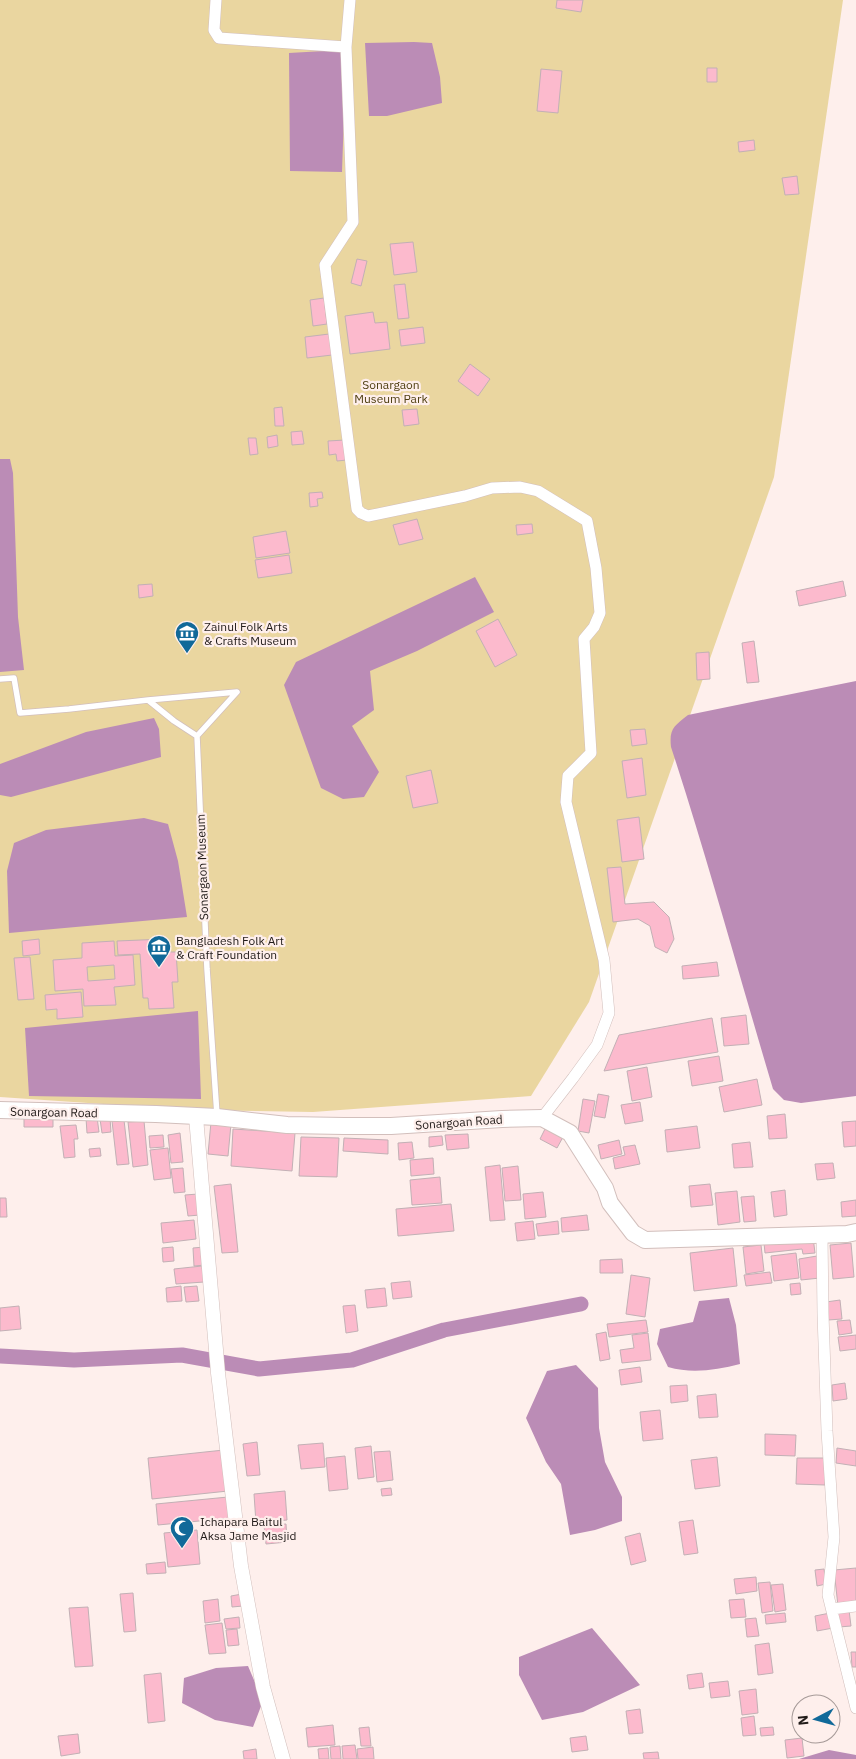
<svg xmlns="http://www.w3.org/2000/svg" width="856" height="1759" font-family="'IBM Plex Sans',sans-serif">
  <rect width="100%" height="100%" fill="#feefec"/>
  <path fill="#ead6a0" d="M 0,0 L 843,0 L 774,477 L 589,1002 L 531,1096 L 313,1112 L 191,1110 L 0,1097 Z"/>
  <path fill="#bb8cb6" d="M 414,42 L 432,43 L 440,77 L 442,103 L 387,116 L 369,116 L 365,43 Z
    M 341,50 L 344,113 L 342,172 L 290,171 L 289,53 Z
    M 0,459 L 10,459 L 13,473 L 18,617 L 24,670 L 0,672 Z
    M 475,577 L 494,612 L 417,651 L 370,671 L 374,710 L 352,726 L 379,772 L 364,797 L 343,799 L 321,788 L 284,685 L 296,662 Z
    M 856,681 L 856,1096 L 801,1103 L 784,1100 L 773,1089 C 739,975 708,860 671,747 C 669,729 674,726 688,715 Z
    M 154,718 L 159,729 L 161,757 L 11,797 L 0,795 L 0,764 L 86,732 Z
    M 144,818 L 168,824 L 178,861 L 187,917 L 9,933 L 7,871 L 14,843 L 46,830 Z
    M 198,1011 L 201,1099 L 29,1096 L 25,1028 Z
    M 729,1298 L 736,1325 L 740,1364 C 716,1370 692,1374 668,1367 L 657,1344 L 660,1329 L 693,1322 L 699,1301 Z
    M 576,1365 L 598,1388 L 599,1428 L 605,1462 L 622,1497 L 622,1521 L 595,1530 L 570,1535 L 561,1484 L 546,1462 L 526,1418 L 547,1371 Z
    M 592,1628 L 640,1685 L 583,1712 L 542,1720 L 519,1675 L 519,1657 Z
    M 248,1666 L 263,1701 L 253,1727 L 215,1720 L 182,1703 L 184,1678 L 216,1668 Z
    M 829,1750 L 856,1755 L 856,1759 L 799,1759 Z"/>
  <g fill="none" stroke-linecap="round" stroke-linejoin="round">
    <path stroke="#bb8cb6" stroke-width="15" d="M 0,1356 L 74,1360 L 182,1355 L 259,1369 L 352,1360 L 444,1330 L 581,1304"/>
  </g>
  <path fill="#fcbacd" stroke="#c2b0b5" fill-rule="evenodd" d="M 557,0 L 583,0 L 581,12 L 556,8 Z
    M 707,68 L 717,68 L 717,82 L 707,82 Z
    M 541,69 L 562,71 L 558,113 L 537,111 Z
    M 754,140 L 755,150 L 739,152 L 738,142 Z
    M 797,176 L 799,194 L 785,195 L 782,178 Z
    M 413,242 L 417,272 L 394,275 L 390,244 Z
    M 357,259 L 367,261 L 361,286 L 351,283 Z
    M 405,284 L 409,318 L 398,319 L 394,285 Z
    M 324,298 L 327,324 L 313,326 L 310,300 Z
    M 373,312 L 375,323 L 387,322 L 390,349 L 350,354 L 345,316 Z
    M 423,327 L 425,343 L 401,346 L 399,330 Z
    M 329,334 L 332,355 L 307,358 L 305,337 Z
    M 470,364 L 490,379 L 478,396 L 458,381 Z
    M 282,407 L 284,426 L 275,426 L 274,408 Z
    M 417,409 L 419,424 L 404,426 L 402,410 Z
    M 302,431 L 304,444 L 292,445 L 291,432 Z
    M 277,435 L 278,446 L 268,448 L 267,437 Z
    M 248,438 L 256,438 L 258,454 L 250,455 Z
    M 345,440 L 347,460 L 337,461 L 336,454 L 329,455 L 328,441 Z
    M 322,492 L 323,498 L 317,499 L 318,506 L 310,507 L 309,493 Z
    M 417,519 L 423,539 L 399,545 L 393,525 Z
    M 532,524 L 533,533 L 517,535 L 516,525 Z
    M 286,531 L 290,553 L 256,558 L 253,537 Z
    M 289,555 L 292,573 L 258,578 L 255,560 Z
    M 843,581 L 846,596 L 799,606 L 796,591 Z
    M 152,584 L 153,596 L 139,598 L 138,585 Z
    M 498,619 L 517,655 L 495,667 L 476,631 Z
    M 754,641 L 759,682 L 747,683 L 742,643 Z
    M 709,652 L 710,679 L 697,680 L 696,653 Z
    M 645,729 L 647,744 L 632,746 L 630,730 Z
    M 642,758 L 646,795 L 627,798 L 622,761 Z
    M 431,770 L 438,803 L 413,808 L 406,776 Z
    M 639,817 L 644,859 L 622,862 L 617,820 Z
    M 621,867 L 625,904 L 654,902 L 669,917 L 674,939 L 667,953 L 655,947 L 650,926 L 638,919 L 613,922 L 607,868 Z
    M 39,939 L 40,954 L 23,956 L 22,941 Z
    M 165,939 L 166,952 L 176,952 L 178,982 L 172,982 L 174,1008 L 149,1009 L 148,998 L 143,998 L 140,954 L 118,955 L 117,941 Z
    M 114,941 L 115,956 L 133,955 L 135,985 L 114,987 L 116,1005 L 84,1006 L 83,989 L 55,991 L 53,960 L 82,958 L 82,943 ZM 114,965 L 115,979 L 88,981 L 87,967 Z
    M 30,957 L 34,999 L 18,1000 L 14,958 Z
    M 717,962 L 719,976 L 683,979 L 682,966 Z
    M 81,992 L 83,1017 L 57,1019 L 57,1009 L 46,1010 L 45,995 Z
    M 746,1015 L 749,1044 L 724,1046 L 721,1018 Z
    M 712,1018 L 718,1052 L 604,1071 L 619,1035 Z
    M 719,1056 L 723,1081 L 692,1086 L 688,1061 Z
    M 647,1067 L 652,1097 L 632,1101 L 627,1071 Z
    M 757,1079 L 762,1105 L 724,1112 L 719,1087 Z
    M 598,1094 L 609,1096 L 605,1118 L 594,1116 Z
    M 583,1099 L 595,1101 L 589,1133 L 578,1131 Z
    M 640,1102 L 643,1121 L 625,1124 L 621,1105 Z
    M 785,1114 L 787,1138 L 769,1139 L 767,1116 Z
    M 24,1115 L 53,1115 L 53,1127 L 24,1127 Z
    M 97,1117 L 99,1132 L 87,1133 L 86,1118 Z
    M 110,1118 L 111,1132 L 102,1133 L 100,1119 Z
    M 124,1120 L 129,1164 L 117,1165 L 112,1121 Z
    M 144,1121 L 148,1165 L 133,1167 L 128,1122 Z
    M 856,1121 L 856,1146 L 844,1147 L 842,1122 Z
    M 211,1122 L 231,1124 L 228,1156 L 208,1154 Z
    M 76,1125 L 78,1139 L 74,1139 L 75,1157 L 64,1158 L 60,1126 Z
    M 697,1126 L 700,1148 L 667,1152 L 665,1130 Z
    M 546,1127 L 563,1137 L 557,1148 L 540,1139 Z
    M 233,1129 L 295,1133 L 292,1171 L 231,1166 Z
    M 180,1133 L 183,1162 L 171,1163 L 168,1135 Z
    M 468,1134 L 469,1148 L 447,1150 L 445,1135 Z
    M 163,1135 L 164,1147 L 150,1148 L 149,1136 Z
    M 442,1136 L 443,1145 L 429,1147 L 429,1137 Z
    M 301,1137 L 339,1138 L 337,1177 L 299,1176 Z
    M 344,1138 L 388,1140 L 388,1154 L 343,1151 Z
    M 619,1140 L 622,1154 L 601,1159 L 598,1145 Z
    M 412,1142 L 414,1158 L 399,1160 L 398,1143 Z
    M 750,1142 L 753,1167 L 734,1168 L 732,1144 Z
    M 635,1145 L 640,1164 L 615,1169 L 613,1158 L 625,1155 L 623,1147 Z
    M 100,1148 L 101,1156 L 90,1157 L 89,1149 Z
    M 168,1148 L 171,1178 L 154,1180 L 150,1150 Z
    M 433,1158 L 434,1174 L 411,1176 L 410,1160 Z
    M 833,1163 L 835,1178 L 817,1180 L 815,1164 Z
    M 500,1165 L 505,1220 L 490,1221 L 485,1167 Z
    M 518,1166 L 521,1200 L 505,1201 L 502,1168 Z
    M 183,1168 L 185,1192 L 174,1193 L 171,1169 Z
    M 440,1177 L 442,1203 L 412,1205 L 410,1180 Z
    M 231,1184 L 238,1252 L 222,1253 L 214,1186 Z
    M 710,1184 L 713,1205 L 691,1207 L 689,1186 Z
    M 785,1190 L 787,1215 L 774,1217 L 771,1192 Z
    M 737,1191 L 740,1222 L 718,1225 L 715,1193 Z
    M 543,1192 L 546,1217 L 525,1219 L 523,1194 Z
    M 198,1194 L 200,1215 L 188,1216 L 185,1195 Z
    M 754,1196 L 756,1221 L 744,1222 L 741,1197 Z
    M 0,1198 L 6,1198 L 7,1217 L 0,1217 Z
    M 856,1200 L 856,1216 L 842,1217 L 841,1202 Z
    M 451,1204 L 454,1231 L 398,1236 L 396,1209 Z
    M 587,1215 L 589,1230 L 562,1232 L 561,1218 Z
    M 194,1220 L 196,1239 L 163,1243 L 161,1223 Z
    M 533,1221 L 535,1239 L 517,1241 L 515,1223 Z
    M 558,1221 L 559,1234 L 538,1236 L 536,1224 Z
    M 813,1237 L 815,1253 L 803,1254 L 802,1249 L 765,1253 L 764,1243 Z
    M 851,1243 L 854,1277 L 833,1279 L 830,1245 Z
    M 761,1245 L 764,1271 L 746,1274 L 743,1247 Z
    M 173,1247 L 174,1261 L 163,1262 L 162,1248 Z
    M 204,1247 L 205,1265 L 194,1266 L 193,1248 Z
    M 733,1248 L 737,1286 L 694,1291 L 690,1253 Z
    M 796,1253 L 799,1278 L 774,1281 L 771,1256 Z
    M 817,1256 L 820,1278 L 801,1280 L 799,1259 Z
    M 622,1259 L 623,1273 L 600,1273 L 600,1260 Z
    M 202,1266 L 204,1282 L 176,1284 L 174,1269 Z
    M 770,1272 L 772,1283 L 746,1286 L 744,1275 Z
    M 631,1275 L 650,1278 L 645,1317 L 626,1314 Z
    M 410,1281 L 412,1297 L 393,1299 L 391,1283 Z
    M 800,1283 L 801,1294 L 791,1295 L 790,1284 Z
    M 181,1286 L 182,1301 L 167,1302 L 166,1288 Z
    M 197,1286 L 199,1301 L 186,1302 L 184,1287 Z
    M 385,1288 L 387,1306 L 367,1308 L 365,1290 Z
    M 840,1300 L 842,1319 L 828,1320 L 826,1302 Z
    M 355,1305 L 358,1331 L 346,1333 L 343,1306 Z
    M 19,1306 L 21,1329 L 0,1331 L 0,1308 Z
    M 646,1320 L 648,1332 L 609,1337 L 607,1324 Z
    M 850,1320 L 852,1333 L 839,1335 L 837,1321 Z
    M 606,1332 L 610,1359 L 600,1361 L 596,1334 Z
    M 648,1333 L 651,1360 L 622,1363 L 620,1350 L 634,1348 L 632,1335 Z
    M 856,1335 L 856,1349 L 840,1351 L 838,1337 Z
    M 640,1367 L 642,1382 L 621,1385 L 619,1370 Z
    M 845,1383 L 847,1399 L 833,1401 L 832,1385 Z
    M 687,1385 L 688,1401 L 671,1403 L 670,1386 Z
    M 716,1394 L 718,1417 L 699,1418 L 697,1396 Z
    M 660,1410 L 663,1439 L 643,1441 L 640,1412 Z
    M 765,1434 L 796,1435 L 795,1456 L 765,1455 Z
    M 257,1442 L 260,1475 L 247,1476 L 243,1444 Z
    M 323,1443 L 325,1467 L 301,1469 L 298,1445 Z
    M 371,1446 L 374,1477 L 358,1479 L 355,1448 Z
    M 837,1448 L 856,1451 L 856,1466 L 836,1463 Z
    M 224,1450 L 228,1491 L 152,1499 L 148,1458 Z
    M 390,1451 L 393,1480 L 377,1482 L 374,1452 Z
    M 345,1456 L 348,1489 L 329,1491 L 326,1458 Z
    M 717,1457 L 720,1486 L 695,1489 L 691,1460 Z
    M 797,1458 L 826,1458 L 825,1485 L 796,1484 Z
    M 391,1488 L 392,1495 L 382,1496 L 381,1489 Z
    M 285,1491 L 287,1520 L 256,1523 L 254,1494 Z
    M 228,1497 L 230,1518 L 158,1525 L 156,1504 Z
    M 693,1520 L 698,1553 L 684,1555 L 679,1522 Z
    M 286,1524 L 287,1542 L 266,1544 L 264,1526 Z
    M 197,1530 L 200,1564 L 168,1567 L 164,1533 Z
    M 640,1533 L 646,1561 L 631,1565 L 625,1537 Z
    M 165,1562 L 166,1573 L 147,1574 L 146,1564 Z
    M 856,1568 L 856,1604 L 838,1606 L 834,1570 Z
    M 824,1569 L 826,1584 L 817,1586 L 815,1570 Z
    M 756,1577 L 757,1591 L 736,1594 L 734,1579 Z
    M 770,1582 L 773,1611 L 762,1613 L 758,1583 Z
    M 783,1584 L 786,1610 L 775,1612 L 771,1585 Z
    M 133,1593 L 136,1631 L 124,1632 L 120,1594 Z
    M 242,1594 L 243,1606 L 232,1607 L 231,1596 Z
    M 218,1599 L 220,1621 L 205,1623 L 203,1601 Z
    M 744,1599 L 746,1617 L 731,1618 L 729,1600 Z
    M 88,1607 L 93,1666 L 75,1667 L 69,1608 Z
    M 849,1610 L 851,1626 L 839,1627 L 838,1611 Z
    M 785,1613 L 786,1622 L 766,1624 L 765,1615 Z
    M 830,1613 L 833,1628 L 817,1631 L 815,1616 Z
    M 239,1617 L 240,1628 L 226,1629 L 224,1619 Z
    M 756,1618 L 759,1636 L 747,1637 L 745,1619 Z
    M 222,1623 L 226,1653 L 209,1654 L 205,1625 Z
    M 237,1629 L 239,1645 L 228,1646 L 226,1630 Z
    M 769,1643 L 773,1673 L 758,1675 L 755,1645 Z
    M 851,1652 L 856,1652 L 856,1667 L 852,1667 Z
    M 161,1673 L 165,1721 L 148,1723 L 144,1675 Z
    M 702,1673 L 704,1687 L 689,1689 L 687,1675 Z
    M 728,1681 L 730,1696 L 711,1698 L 709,1683 Z
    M 756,1689 L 758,1713 L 742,1715 L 739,1691 Z
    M 640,1709 L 643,1733 L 629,1734 L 626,1711 Z
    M 754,1716 L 756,1735 L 743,1736 L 741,1718 Z
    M 333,1725 L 335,1745 L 308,1747 L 306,1728 Z
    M 369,1727 L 371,1746 L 361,1746 L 359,1728 Z
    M 773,1727 L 774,1735 L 761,1736 L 760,1728 Z
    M 78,1734 L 80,1753 L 61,1756 L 58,1736 Z
    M 586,1736 L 588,1750 L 572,1752 L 570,1738 Z
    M 802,1738 L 804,1756 L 787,1758 L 785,1740 Z
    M 355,1745 L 357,1759 L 343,1759 L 342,1746 Z
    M 340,1746 L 341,1759 L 331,1759 L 330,1747 Z
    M 373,1747 L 374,1759 L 358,1759 L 357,1749 Z
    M 328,1748 L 329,1759 L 319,1759 L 318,1749 Z
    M 256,1749 L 257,1759 L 244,1759 L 243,1751 Z
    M 658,1752 L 659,1759 L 644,1759 L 643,1753 Z"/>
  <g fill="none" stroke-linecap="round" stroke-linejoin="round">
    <g stroke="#d2bfbc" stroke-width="7">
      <path id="service" d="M 0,679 L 14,678 L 20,713 L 69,709 L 148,700
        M 197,736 L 237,692 L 148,700 L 174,721 L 197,736 L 207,969 L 217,1115"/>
    </g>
    <g stroke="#d2bfbc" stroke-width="12">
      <path id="minor" d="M 216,0 L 214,30 L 219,38 L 346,47
        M 350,0 L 346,47 L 353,222 L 325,265 L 357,509 L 361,513 L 368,516 L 465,496 L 492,488 L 520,487 L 538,491 L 587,521 L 596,568 L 600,613 L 594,627 L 584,639 L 591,753 L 568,776 L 566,802 L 604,960 L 609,1013 L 597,1045 L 573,1078 L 542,1118
        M 822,1235 L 823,1314 L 827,1431 L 834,1537 L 828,1595 L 856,1708
        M 832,1609 L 856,1606"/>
    </g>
    <g stroke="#d2bfbc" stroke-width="15">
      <path id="tertiary" d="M 196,1117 L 218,1373 L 241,1566 L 263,1687 L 283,1759"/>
    </g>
    <g stroke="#d2bfbc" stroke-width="18">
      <path id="secondary" d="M 0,1110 L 156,1114 L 217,1117 L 287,1125 L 344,1126 L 391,1126 L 502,1119 L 542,1118 L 570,1133 L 605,1188 L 610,1203 L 633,1233 L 645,1240 L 847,1234 L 856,1232"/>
    </g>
    <use href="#service" stroke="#fff" stroke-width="5.5"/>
    <use href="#minor" stroke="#fff" stroke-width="11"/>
    <use href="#tertiary" stroke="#fff" stroke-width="14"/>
    <use href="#secondary" stroke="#fff" stroke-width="16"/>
  </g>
  <defs>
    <g id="museum-pin" transform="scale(1.25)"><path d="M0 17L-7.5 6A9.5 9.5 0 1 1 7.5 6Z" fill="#116999" stroke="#feefec"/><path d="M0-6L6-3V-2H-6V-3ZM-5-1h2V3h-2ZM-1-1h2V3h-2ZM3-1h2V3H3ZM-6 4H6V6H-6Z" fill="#fff"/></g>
    <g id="mosque-pin" transform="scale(1.25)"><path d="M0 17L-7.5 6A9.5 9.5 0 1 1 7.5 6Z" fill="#116999" stroke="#feefec"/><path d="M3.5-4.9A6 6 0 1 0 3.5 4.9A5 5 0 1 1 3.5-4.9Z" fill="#fff"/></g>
  </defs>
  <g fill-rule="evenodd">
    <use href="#museum-pin" x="187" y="633"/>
    <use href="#museum-pin" x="159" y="947"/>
    <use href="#mosque-pin" x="182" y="1528"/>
  </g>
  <g text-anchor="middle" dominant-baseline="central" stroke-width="4.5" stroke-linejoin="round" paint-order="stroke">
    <g font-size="12" fill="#4e3e10" stroke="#feefec">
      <text x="391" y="384">Sonargaon<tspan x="391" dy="14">Museum Park</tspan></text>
    </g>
    <g font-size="12" fill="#211b19" stroke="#feefec" text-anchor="start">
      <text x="204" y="626">Zainul Folk Arts<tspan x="204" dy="14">&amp; Crafts Museum</tspan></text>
      <text x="176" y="940">Bangladesh Folk Art<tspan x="176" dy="14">&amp; Craft Foundation</tspan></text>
      <text x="200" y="1521">Ichapara Baitul<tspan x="200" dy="14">Aksa Jame Masjid</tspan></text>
    </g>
    <g font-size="12" fill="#211b19" stroke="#feefec">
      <text transform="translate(202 867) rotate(-92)">Sonargaon Museum</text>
      <text transform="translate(54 1112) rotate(1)">Sonargoan Road</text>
      <text transform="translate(459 1122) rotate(-4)">Sonargoan Road</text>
    </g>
  </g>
  <g transform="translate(816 1719) rotate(264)"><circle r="24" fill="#feefec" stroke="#a69a98"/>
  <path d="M0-4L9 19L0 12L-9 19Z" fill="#116999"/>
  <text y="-8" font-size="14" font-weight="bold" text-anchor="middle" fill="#211b19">N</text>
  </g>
</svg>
